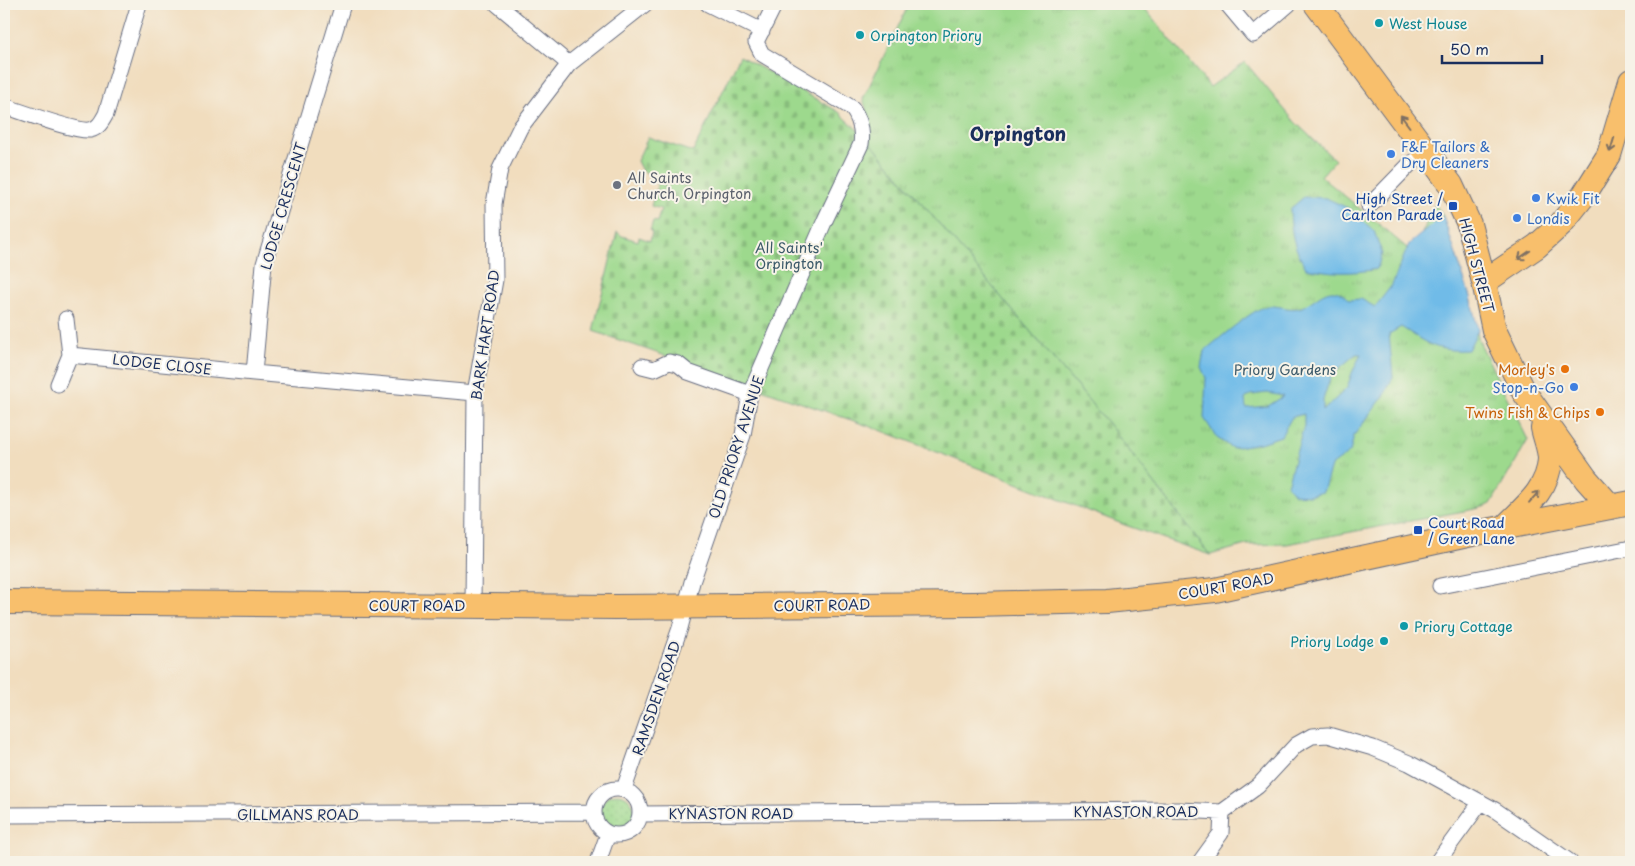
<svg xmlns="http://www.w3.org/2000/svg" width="1635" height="866" font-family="'Playpen Sans',sans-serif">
  <defs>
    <pattern id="grass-dots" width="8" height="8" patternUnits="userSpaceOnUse" patternTransform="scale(1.25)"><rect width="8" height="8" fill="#9dd98d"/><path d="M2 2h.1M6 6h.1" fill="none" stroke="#87bb7c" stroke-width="1.8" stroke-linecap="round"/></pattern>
    <pattern id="cemetery-stones" width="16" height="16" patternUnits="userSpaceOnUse" patternTransform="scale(1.25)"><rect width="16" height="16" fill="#9dd98d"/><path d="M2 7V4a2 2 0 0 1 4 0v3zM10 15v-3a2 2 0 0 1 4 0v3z" fill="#87bb7c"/></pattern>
    <pattern id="park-tufts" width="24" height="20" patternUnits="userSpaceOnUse" patternTransform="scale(1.25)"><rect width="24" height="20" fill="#9dd98d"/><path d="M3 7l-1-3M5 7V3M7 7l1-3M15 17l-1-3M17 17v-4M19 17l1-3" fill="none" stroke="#87bb7c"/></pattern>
  </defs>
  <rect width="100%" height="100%" fill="#f7f3e8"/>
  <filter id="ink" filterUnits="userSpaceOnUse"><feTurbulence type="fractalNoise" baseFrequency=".02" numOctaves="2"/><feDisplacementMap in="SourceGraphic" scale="10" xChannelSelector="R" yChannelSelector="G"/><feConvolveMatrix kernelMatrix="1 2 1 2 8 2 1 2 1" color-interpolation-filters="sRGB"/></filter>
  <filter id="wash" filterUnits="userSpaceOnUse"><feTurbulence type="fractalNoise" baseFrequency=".0096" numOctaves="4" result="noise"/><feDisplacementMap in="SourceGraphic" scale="20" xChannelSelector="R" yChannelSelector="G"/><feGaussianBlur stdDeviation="1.12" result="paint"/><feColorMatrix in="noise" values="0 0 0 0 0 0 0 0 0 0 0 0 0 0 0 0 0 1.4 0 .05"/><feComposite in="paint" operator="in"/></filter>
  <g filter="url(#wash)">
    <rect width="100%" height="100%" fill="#f1ddbe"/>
    <path fill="url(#grass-dots)" stroke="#5c8476" d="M600 811a17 17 0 1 1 34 0a17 17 0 1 1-34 0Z"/>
    <path fill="url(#cemetery-stones)" stroke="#5c8476" d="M 740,56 L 839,112 L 870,142 L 1107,422 L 1210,555 L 1125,525 L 880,430 L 593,331 L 617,232 L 622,236 L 638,241 L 639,237 L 650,241 L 652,232 L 650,231 L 653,221 L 657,222 L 661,209 L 651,206 L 660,177 L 642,171 L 637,161 L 648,137 L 693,152 Z"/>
    <path fill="url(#park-tufts)" stroke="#5c8476" d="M 909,4 L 1141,4 L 1210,87 L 1245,62 L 1295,122 L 1335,160 L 1321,176 L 1413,253 L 1435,204 L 1443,216 L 1470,297 L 1479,341 L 1528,440 L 1491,504 L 1480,508 L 1287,544 L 1246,545 L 1210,555 L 1107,422 L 870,142 L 870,121 L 863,99 Z"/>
    <path fill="#6fbbe8" stroke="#4575a3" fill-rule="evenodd" d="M 1304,197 L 1326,198 L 1350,209 L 1374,231 L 1382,253 L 1377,269 C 1350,274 1332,273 1306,268 C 1293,247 1291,233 1290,209 Z
      M 1443,216 L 1470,297 L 1478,330 L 1468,350 C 1435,352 1427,343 1401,327 L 1389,334 L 1393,377 L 1384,396 L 1354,435 L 1350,452 L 1331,466 L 1323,492 L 1310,495 L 1294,494 L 1287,485 L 1304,426 L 1304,414 L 1292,417 L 1281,436 L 1260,443 L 1232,448 L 1217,438 L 1204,418 L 1206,378 L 1201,367 L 1204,351 C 1218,340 1248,313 1264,307 C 1276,303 1289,312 1302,307 C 1320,298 1330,280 1349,300 L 1361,299 L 1375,307 L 1392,285 L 1409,244 ZM 1356,354 L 1361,354 L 1352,373 L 1347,388 L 1323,411 L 1323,400 L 1331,375 ZM 1267,393 L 1284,396 L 1268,406 L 1246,408 L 1245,399 L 1250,395 Z"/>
  </g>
  <g filter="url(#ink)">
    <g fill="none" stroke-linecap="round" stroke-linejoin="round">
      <g stroke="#666c80" stroke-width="17">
        <path id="street" d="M 343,4 L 264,264 L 254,373 L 475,393
          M 497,4 L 569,64
          M 708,4 L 762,31
          M 1227,4 L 1253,35 L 1289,4
          M 4,106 C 20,111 76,132 90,130 C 99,128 102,121 106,114 L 139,4
          M 1369,206 L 1410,164 L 1429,153
          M 66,319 L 70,355
          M 642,366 L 654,369 L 669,362 L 678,364 L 688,372 L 750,394
          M 58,384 L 70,355 L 254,373
          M 1440,586 L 1631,548
          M 473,606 L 475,393 L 495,280 L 494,204 L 500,169 L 520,128 L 569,64 L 645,4
          M594 812a23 23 0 1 1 46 0a23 23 0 1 1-46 0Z
          M 624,789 L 680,628 L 692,582 L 743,435 L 750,394 L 825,220 L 861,144 C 863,131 860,119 852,108 L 762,54 L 756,42 L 775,4
          M 640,814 L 1178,810 L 1222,812 L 1258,786 L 1296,745 L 1312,736 L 1328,735 L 1373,748 L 1409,763 L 1495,810 L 1570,862
          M 4,815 L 593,812
          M 598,862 L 608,834
          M 1200,862 L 1221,833 L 1222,812
          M 1437,862 L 1481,802"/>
      </g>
      <g stroke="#666c80" stroke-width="26">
        <path id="primary" d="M 1316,4 L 1451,185 L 1469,224 L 1484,282 L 1494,330 L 1524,392 L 1586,479 L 1611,507
          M 1484,282 L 1537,246 L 1561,224 L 1584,195 L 1609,155 L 1631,81
          M 1504,528 C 1524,508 1549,489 1550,459 C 1550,449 1545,438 1543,428
          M 4,602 L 615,607 L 974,604 L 1107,601 L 1215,590 L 1486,531 L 1631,503"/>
      </g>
      <use href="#street" stroke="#fff" stroke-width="15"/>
      <use href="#primary" stroke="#f8bf6c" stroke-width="24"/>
    </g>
    <defs><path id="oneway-shaft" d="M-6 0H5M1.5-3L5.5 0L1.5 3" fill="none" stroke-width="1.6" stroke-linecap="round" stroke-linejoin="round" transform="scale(1.25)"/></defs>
    <g stroke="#7e7064">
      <use href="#oneway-shaft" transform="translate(1405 121) rotate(-127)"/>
      <use href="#oneway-shaft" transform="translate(1612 145) rotate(107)"/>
      <use href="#oneway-shaft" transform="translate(1524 255) rotate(145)"/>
      <use href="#oneway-shaft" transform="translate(1534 497) rotate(-49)"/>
    </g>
  </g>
  <g fill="#0f9aa8" stroke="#f7f3e8" stroke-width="2">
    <circle cx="1379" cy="23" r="5"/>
    <circle cx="860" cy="35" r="5"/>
    <circle cx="1404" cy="626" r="5"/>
    <circle cx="1384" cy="641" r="5"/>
  </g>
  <g fill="#3f7fe0" stroke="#f7f3e8" stroke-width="2">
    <circle cx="1391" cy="154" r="5"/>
    <circle cx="1536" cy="198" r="5"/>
    <circle cx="1517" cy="218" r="5"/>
    <circle cx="1574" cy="387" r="5"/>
  </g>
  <circle fill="#6b7280" stroke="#f7f3e8" stroke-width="2" cx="617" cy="185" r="5"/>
  <g fill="#1a4fb4" stroke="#f7f3e8" stroke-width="2">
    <rect x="1448" y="201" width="10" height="10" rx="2.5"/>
    <rect x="1413" y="525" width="10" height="10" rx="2.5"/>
  </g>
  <g fill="#e8710a" stroke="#f7f3e8" stroke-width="2">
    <circle cx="1565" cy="369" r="5"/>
    <circle cx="1600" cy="412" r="5"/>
  </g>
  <g text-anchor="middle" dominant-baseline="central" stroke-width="4" stroke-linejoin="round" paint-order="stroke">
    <g font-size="14" fill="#0d838f" stroke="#f7f3e8" text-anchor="start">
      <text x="1389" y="23">West House</text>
      <text x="870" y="35">Orpington Priory</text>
      <text x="1414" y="626">Priory Cottage</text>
      <text x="1374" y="641" text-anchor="end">Priory Lodge</text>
    </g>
    <g font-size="14" fill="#366cbe" stroke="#f7f3e8" text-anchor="start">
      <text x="1401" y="146">F&amp;F Tailors &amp;<tspan x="1401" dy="16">Dry Cleaners</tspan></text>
      <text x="1546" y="198">Kwik Fit</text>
      <text x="1527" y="218">Londis</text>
      <text x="1564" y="387" text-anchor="end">Stop-n-Go</text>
    </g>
    <g font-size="14" fill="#5b616d" stroke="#f7f3e8" text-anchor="start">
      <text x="627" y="177">All Saints<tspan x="627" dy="16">Church, Orpington</tspan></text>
    </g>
    <g font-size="14" fill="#164399" stroke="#f7f3e8" text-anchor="end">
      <text x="1443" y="198">High Street /<tspan x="1443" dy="16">Carlton Parade</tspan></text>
      <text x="1428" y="522" text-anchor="start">Court Road<tspan x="1428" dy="16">/ Green Lane</tspan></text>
    </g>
    <g font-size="14" fill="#1b2f5e" stroke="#f7f3e8">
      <text transform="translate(283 206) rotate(-74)">LODGE CRESCENT</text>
      <text transform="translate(1477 265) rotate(75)">HIGH STREET</text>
      <text transform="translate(485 335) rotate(-82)">BARK HART ROAD</text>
      <text transform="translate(162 364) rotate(6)">LODGE CLOSE</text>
      <text transform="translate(736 447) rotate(-72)">OLD PRIORY AVENUE</text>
      <text transform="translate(1226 586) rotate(-10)">COURT ROAD</text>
      <text x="417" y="605">COURT ROAD</text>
      <text transform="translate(822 605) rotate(-1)">COURT ROAD</text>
      <text transform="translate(656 698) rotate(-71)">RAMSDEN ROAD</text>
      <text x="1136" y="811">KYNASTON ROAD</text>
      <text x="731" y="813">KYNASTON ROAD</text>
      <text x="298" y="814">GILLMANS ROAD</text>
    </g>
    <g font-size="14" fill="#3c5a6a" stroke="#f7f3e8">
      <text x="789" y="247">All Saints'<tspan x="789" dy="16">Orpington</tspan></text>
      <text x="1285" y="369">Priory Gardens</text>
    </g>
    <g font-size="14" fill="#c56008" stroke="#f7f3e8" text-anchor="end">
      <text x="1555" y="369">Morley's</text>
      <text x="1590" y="412">Twins Fish &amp; Chips</text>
    </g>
    <g font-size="19" font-weight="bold" fill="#1b2f5e" stroke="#f7f3e8">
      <text x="1018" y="133">Orpington</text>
    </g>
  </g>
  <rect width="1635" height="866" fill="none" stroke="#f7f3e8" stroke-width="20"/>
  <path d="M1442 55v8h100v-8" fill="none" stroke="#1b2f5e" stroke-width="2.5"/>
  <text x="1450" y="55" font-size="15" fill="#1b2f5e" stroke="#f7f3e8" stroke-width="4" paint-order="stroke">50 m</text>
</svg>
